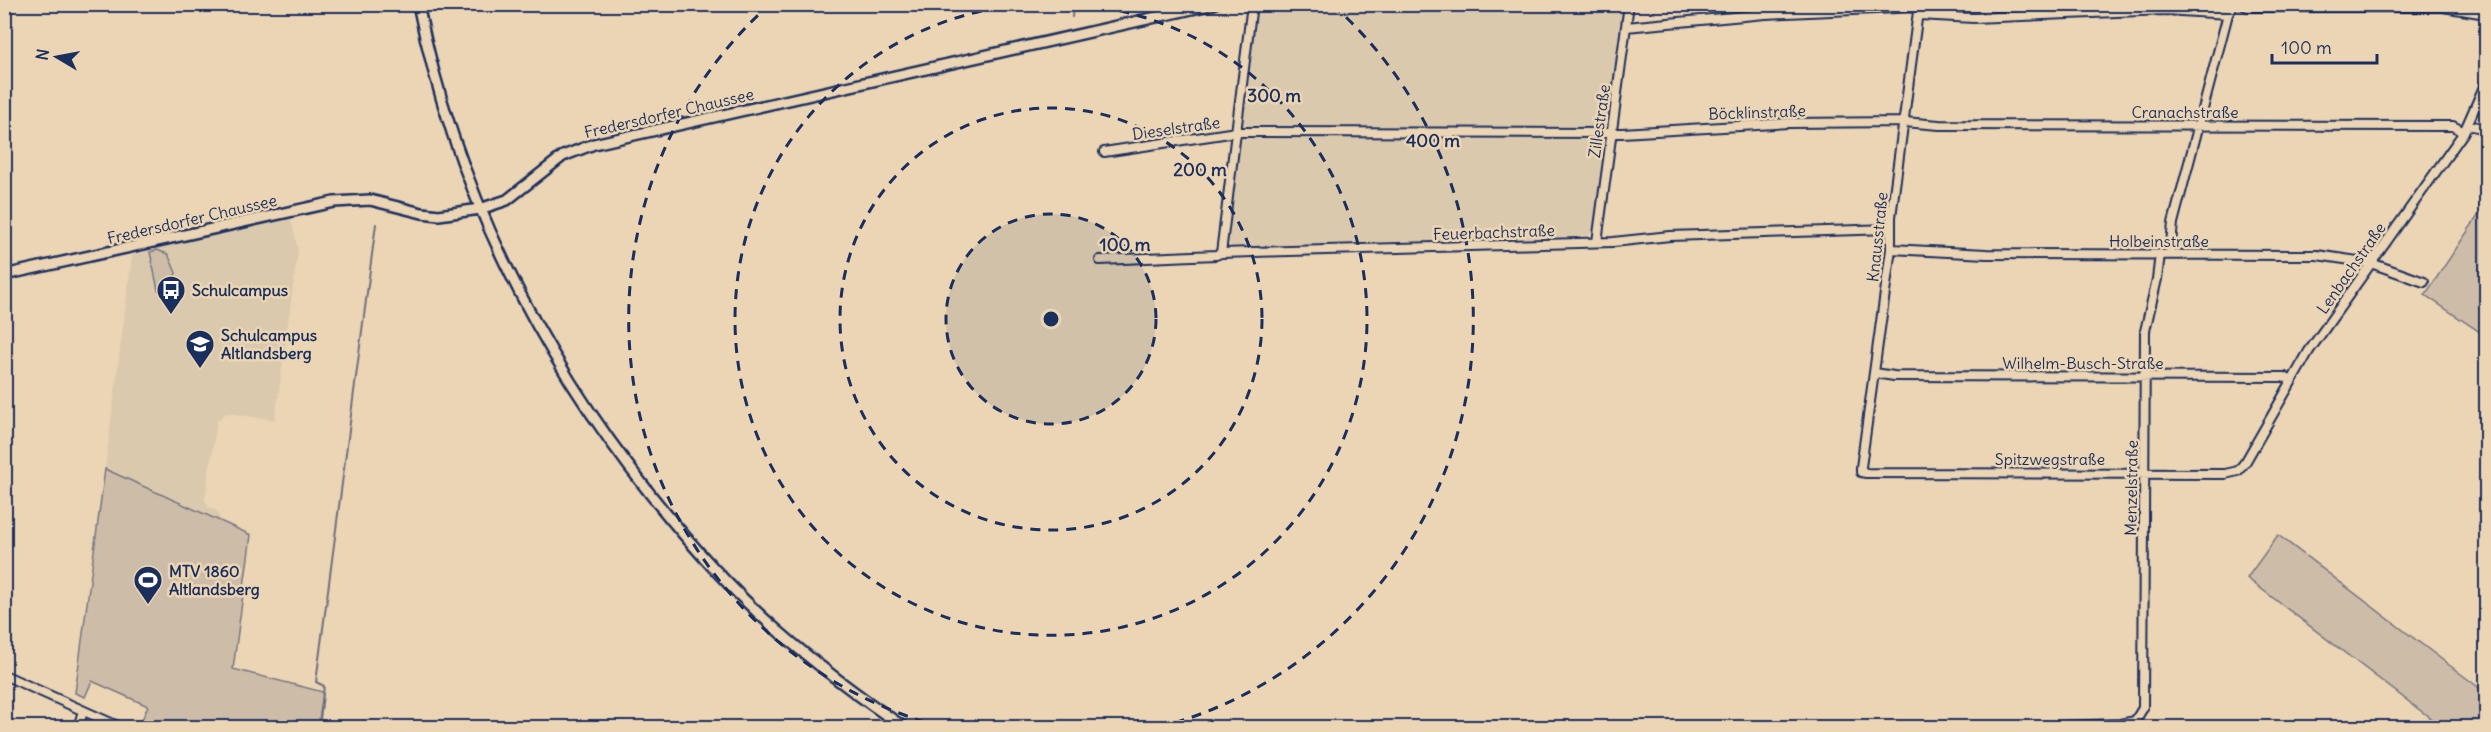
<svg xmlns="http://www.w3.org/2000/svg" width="2491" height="732" font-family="Delius,sans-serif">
  <rect width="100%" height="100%" fill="#ebd5b4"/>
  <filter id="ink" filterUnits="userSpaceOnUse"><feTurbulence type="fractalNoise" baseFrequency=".0167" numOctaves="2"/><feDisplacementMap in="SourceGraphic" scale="12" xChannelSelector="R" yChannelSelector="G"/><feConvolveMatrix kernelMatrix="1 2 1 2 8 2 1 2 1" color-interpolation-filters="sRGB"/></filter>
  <g filter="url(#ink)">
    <path fill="#dbc9ae" d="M 1283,4 L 1624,5 L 1594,230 L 1588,236 L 1232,247 L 1228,242 L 1257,10 Z
      M 290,215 L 298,250 L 275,420 L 227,413 L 217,420 L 205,499 L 208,507 L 216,510 L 221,520 L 195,511 L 105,469 L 132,255 Z"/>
    <path fill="#cdbda8" stroke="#747683" stroke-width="1.5" d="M 2486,204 L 2486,336 L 2425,295 Z
      M 157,250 L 168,254 L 176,273 L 167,295 L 158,290 L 150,252 Z
      M 105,469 L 251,535 L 233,669 L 323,692 L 318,727 L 149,727 L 141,722 L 148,706 L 92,681 L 85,697 L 75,693 Z
      M 2278,535 L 2486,693 L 2486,727 L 2442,727 L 2247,578 Z"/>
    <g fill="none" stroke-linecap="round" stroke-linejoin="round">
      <path stroke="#6d7080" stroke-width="2" d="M 1072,17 L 1073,4
        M 319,728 L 324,686 L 316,682 L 376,224"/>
      <g stroke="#1b2f5e" stroke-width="12">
        <path id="minor" d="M 1919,4 L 1891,217 L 1891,249 L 1861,467 L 1861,472 L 1866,473 L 2225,474 L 2238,471 L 2246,461 L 2309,351 L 2464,132 L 2486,82
          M 2241,4 L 2248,7 L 2443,7 L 2486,14
          M 1919,15 L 1973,18 L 2165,10 L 2228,14
          M 1626,27 L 1765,14 L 1919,7
          M 2468,125 L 2486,129
          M 1104,152 L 1236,132 L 1622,133 L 1789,123 L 1904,122 L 1939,125 L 2453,126 L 2464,132
          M 1597,242 L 1629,4
          M 1891,249 L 1986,254 L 2317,255 L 2371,263 L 2424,282
          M 1221,253 L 1252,4
          M 2170,254 L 2173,223 L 2228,14 L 2234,4
          M 1100,260 L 1216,255 L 1221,253 L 1613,242 L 1670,236 L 1890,229
          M 1875,373 L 1894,376 L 2285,377 L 2291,381
          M 4,675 L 122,728
          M 78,728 L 83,711
          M 2007,728 L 2120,724 L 2135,721 L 2143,708 L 2145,331 L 2157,279 L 2160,254"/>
      </g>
      <g stroke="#1b2f5e" stroke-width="14">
        <path id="major" d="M 418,4 C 454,185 537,352 651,495 C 690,544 732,591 778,631 C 818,666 861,698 905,728
          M 4,275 L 334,202 L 370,200 L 422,213 L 439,215 L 480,209 L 507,200 L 563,156 L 594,144 L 1214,4"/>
      </g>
      <use href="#minor" stroke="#ebd5b4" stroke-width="8"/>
      <use href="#major" stroke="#ebd5b4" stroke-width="9"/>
    </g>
  </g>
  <circle cx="1051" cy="319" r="105" fill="#1b2f5e" fill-opacity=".12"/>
  <g fill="none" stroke="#1b2f5e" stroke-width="3" stroke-dasharray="10 8">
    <circle cx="1051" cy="319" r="105"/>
    <circle cx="1051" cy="319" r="211"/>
    <path d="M1084 5A316 316 0 1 1 1018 5"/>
    <path d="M942 727A422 422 0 0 1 769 5M1333 5A422 422 0 0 1 1160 727"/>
  </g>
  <defs>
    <g id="bus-pin" transform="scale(1.5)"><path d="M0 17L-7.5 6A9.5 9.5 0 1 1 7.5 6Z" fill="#1b2f5e" stroke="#ebd5b4"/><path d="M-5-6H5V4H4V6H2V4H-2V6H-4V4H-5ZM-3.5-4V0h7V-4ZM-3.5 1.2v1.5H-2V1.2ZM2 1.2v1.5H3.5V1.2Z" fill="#fff"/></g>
    <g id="school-pin" transform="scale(1.5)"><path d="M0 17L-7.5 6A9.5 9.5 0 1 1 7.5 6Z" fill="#1b2f5e" stroke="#ebd5b4"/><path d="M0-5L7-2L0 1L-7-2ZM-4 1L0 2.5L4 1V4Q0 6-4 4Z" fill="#fff"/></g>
    <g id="stadium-pin" transform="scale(1.5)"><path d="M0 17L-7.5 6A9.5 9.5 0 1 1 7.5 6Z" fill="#1b2f5e" stroke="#ebd5b4"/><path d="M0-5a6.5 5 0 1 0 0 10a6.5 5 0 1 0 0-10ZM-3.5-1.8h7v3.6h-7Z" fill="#fff"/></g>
  </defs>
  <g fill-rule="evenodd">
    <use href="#bus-pin" x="171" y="290"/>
    <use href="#school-pin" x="200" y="344"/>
    <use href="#stadium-pin" x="148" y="580"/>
  </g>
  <g text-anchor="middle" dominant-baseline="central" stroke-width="5" stroke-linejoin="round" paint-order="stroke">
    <g font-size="16" fill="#1b2f5e" stroke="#ebd5b4">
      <text transform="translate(1757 112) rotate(-2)">Böcklinstraße</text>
      <text x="2185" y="112">Cranachstraße</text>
      <text transform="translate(669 113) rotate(-13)">Fredersdorfer Chaussee</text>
      <text transform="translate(1599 121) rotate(-82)">Zillestraße</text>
      <text transform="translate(1176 128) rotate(-8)">Dieselstraße</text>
      <text transform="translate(192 219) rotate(-13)">Fredersdorfer Chaussee</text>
      <text transform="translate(1494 232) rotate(-2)">Feuerbachstraße</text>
      <text transform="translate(1877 237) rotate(-84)">Knausstraße</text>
      <text x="2159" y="241">Holbeinstraße</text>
      <text transform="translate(2351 268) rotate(-55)">Lenbachstraße</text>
      <text x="2083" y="363">Wilhelm-Busch-Straße</text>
      <text x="2050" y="459">Spitzwegstraße</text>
      <text transform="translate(2131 488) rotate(-89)">Menzelstraße</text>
    </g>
    <g font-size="16" font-weight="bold" fill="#1b2f5e" stroke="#ebd5b4" text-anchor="start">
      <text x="192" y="290">Schulcampus</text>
      <text x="221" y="335">Schulcampus<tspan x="221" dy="18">Altlandsberg</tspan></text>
      <text x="169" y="571">MTV 1860<tspan x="169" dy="18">Altlandsberg</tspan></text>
    </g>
  </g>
  <circle cx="1051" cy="319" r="9" fill="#1b2f5e" stroke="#ebd5b4" stroke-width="3"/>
  <g font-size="18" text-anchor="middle" font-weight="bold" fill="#1b2f5e" stroke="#ebd5b4" stroke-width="5" stroke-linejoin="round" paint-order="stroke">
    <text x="1274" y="102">300 m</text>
    <text x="1433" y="147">400 m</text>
    <text x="1200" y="176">200 m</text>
    <text x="1125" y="251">100 m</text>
  </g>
  <rect width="2491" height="732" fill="none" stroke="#ebd5b4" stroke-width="24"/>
  <rect x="12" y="12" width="2467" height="708" fill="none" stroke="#1b2f5e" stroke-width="2" filter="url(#ink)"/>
  <g transform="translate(57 57) rotate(280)" stroke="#ebd5b4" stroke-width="4.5" paint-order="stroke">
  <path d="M0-4.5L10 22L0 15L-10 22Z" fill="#1b2f5e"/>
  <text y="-9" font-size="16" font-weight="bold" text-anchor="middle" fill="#1b2f5e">N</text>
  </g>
  <path d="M2272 54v9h105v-9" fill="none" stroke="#1b2f5e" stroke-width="3"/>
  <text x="2281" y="54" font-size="18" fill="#1b2f5e" stroke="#ebd5b4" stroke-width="4.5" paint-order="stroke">100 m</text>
</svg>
